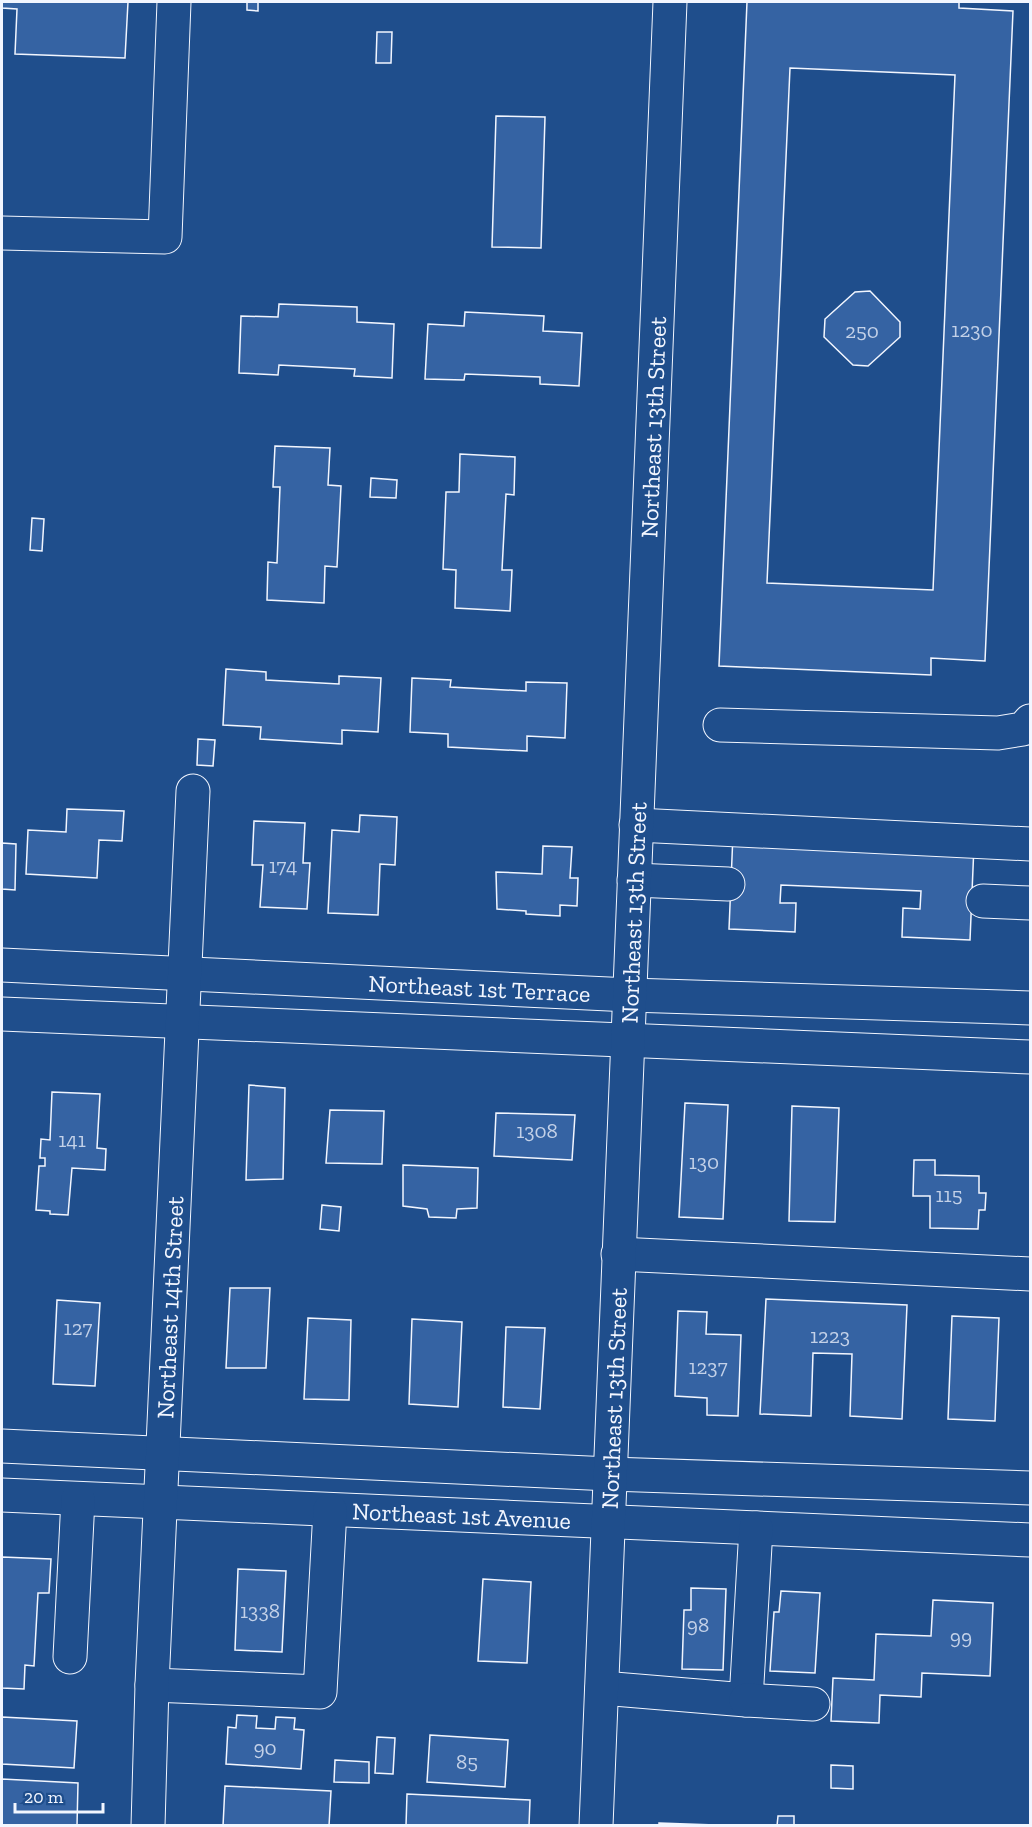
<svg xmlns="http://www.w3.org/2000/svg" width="1032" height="1827" font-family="'Zilla Slab',serif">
  <rect width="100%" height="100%" fill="#1f4e8c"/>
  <path fill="#3563a3" stroke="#f2f6ff" stroke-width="1.5" fill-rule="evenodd" d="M 2,2 L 128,2 L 125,58 L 15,54 L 17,9 L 2,8 Z
    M 247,2 L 258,2 L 258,11 L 247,10 Z
    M 747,2 L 959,2 L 959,8 L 1013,11 L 985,661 L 931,658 L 931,675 L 719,666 ZM 790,68 L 955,75 L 933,590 L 767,583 Z
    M 377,32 L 392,32 L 391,63 L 376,63 Z
    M 496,116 L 545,117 L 541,248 L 492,247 Z
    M 870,291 L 900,322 L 900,337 L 868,366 L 853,365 L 824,337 L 825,319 L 855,292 Z
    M 279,304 L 357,307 L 357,322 L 394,324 L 392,378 L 354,376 L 355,369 L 279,365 L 278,375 L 239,373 L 241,316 L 278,317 Z
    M 465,312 L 544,316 L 543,331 L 582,333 L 579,386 L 540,384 L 540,377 L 465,374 L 464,380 L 425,379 L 428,324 L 464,326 Z
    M 275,446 L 330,448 L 328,485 L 341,486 L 337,567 L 325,566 L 324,603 L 267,600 L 268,562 L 277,563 L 280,487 L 273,487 Z
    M 460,454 L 515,457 L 514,495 L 506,494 L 502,570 L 512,570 L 510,611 L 455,608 L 456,570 L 443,569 L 446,492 L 459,492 Z
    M 371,478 L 397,480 L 396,498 L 370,497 Z
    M 32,518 L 44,519 L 42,551 L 30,550 Z
    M 226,669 L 266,672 L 266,680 L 339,684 L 339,676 L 381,678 L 378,732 L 342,730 L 342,744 L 260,739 L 261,727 L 223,725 Z
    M 412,678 L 451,680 L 450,687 L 526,691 L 526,682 L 567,683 L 565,738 L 527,736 L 527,751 L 448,747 L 448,734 L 410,732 Z
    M 198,739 L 215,740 L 213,766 L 197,765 Z
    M 67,809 L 124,811 L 122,841 L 99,840 L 97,878 L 26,874 L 28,830 L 66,832 Z
    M 360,815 L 397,817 L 395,865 L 380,864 L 378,915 L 328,913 L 332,830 L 359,832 Z
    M 254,821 L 305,823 L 303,863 L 310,863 L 307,909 L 260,907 L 263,865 L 252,865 Z
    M 733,834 L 974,845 L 970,940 L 902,937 L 903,908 L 920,909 L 921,891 L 781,885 L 780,903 L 796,903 L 795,932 L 729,929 Z
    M 2,843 L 16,844 L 15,890 L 2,889 Z
    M 543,846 L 572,847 L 570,878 L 578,878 L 577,906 L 560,905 L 560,916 L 526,914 L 526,911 L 497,909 L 496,872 L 542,874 Z
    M 249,1085 L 285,1088 L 283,1179 L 246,1180 Z
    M 52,1092 L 100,1094 L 97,1148 L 106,1149 L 105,1170 L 72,1168 L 68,1215 L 50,1214 L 50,1211 L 36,1210 L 39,1166 L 45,1166 L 45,1158 L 40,1158 L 41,1139 L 50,1140 Z
    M 685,1103 L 728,1105 L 723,1219 L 679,1217 Z
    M 792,1106 L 839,1108 L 835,1222 L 789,1221 Z
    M 330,1110 L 384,1111 L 382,1164 L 326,1163 Z
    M 496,1113 L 575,1115 L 572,1160 L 494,1156 Z
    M 914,1160 L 935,1160 L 935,1175 L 979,1176 L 979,1193 L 986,1193 L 985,1210 L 979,1210 L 978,1229 L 930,1228 L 930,1196 L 913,1196 Z
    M 403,1165 L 478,1168 L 477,1208 L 457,1209 L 456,1218 L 429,1217 L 427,1209 L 403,1206 Z
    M 322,1205 L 341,1207 L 339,1231 L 320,1229 Z
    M 230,1288 L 270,1288 L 266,1368 L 226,1368 Z
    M 766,1299 L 907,1305 L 902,1419 L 850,1416 L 852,1354 L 813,1353 L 811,1416 L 760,1414 Z
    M 57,1300 L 100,1303 L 95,1386 L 53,1384 Z
    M 678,1311 L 707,1312 L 706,1334 L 741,1335 L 738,1416 L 707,1415 L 707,1398 L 675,1396 Z
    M 952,1316 L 999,1318 L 995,1421 L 948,1419 Z
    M 308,1318 L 351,1320 L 349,1400 L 304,1399 Z
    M 412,1319 L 462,1322 L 458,1407 L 409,1404 Z
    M 506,1327 L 545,1328 L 540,1409 L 503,1407 Z
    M 2,1557 L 51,1559 L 49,1593 L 38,1593 L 34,1666 L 25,1665 L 24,1689 L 2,1688 Z
    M 238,1569 L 286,1571 L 282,1652 L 235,1650 Z
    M 483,1579 L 531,1582 L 527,1663 L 478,1661 Z
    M 691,1588 L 726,1589 L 723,1670 L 682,1669 L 684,1610 L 691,1610 Z
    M 781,1591 L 820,1593 L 815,1673 L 770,1671 L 774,1612 L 779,1612 Z
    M 933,1600 L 993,1603 L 990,1676 L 922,1673 L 921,1697 L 880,1695 L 879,1723 L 831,1721 L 833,1678 L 874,1680 L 876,1634 L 931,1636 Z
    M 237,1715 L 257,1716 L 256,1728 L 275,1729 L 276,1717 L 295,1718 L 294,1729 L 304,1730 L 301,1769 L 226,1764 L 228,1727 L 236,1728 Z
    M 2,1717 L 77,1721 L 74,1768 L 2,1764 Z
    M 430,1735 L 508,1740 L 505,1787 L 427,1782 Z
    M 377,1737 L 395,1738 L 393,1774 L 375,1773 Z
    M 335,1760 L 369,1762 L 369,1783 L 334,1782 Z
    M 831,1765 L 853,1766 L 853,1789 L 831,1788 Z
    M 2,1779 L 78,1783 L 77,1826 L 2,1826 Z
    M 225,1786 L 331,1791 L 329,1826 L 223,1826 Z
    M 407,1794 L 530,1800 L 529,1826 L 406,1826 Z
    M 778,1816 L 794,1816 L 794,1826 L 777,1826 Z
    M 659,1823 L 744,1826 L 659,1826 Z"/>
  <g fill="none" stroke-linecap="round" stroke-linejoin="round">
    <g stroke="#f2f6ff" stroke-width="35">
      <g id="minor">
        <path d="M 2,233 L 165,237 L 174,2"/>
        <path d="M 720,725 L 998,733 L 1023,729 L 1030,721"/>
        <path d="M 636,825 L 1030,844"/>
        <path d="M 634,880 L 728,884"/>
        <path d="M 983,901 L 1030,903"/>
        <path id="s1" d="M 2,965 L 630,995 L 1030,1008"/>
        <path d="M 2,1014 L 1030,1057"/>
        <path d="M 618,1254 L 1030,1274"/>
        <path d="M 2,1446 L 610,1474 L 1030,1488"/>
        <path id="s2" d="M 2,1495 L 1030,1540"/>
        <path d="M 70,1657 L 78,1499"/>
        <path d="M 152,1685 L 320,1692 L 330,1510"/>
        <path d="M 602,1688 L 746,1700 L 756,1528"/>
        <path d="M 746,1700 L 813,1704"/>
        <path id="s3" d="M 148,1826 L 152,1685 L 193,791"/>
        <path id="s4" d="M 596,1826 L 670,2"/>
      </g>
    </g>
    <use href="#minor" stroke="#1f4e8c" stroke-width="33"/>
  </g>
  <g text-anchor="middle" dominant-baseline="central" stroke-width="4.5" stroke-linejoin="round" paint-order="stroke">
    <g font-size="21" fill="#c3d1e8">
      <text x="972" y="329">1230</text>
      <text x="862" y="330">250</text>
      <text x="283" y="865">174</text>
      <text x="537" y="1130">1308</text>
      <text x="72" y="1139">141</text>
      <text x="704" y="1161">130</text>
      <text x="949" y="1194">115</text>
      <text x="78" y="1327">127</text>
      <text x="830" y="1335">1223</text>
      <text x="708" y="1366">1237</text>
      <text x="260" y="1610">1338</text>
      <text x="698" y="1624">98</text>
      <text x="961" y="1636">99</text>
      <text x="265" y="1747">90</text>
      <text x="467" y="1761">85</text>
    </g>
    <g font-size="24" fill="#f2f6ff" stroke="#1f4e8c">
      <text stroke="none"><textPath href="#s4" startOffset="1400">Northeast 13th Street</textPath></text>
      <text stroke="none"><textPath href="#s4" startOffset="914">Northeast 13th Street</textPath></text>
      <text stroke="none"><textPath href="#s1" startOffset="478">Northeast 1st Terrace</textPath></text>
      <text stroke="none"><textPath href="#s3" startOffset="519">Northeast 14th Street</textPath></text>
      <text stroke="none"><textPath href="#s4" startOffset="428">Northeast 13th Street</textPath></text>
      <text stroke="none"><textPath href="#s2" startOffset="460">Northeast 1st Avenue</textPath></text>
    </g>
  </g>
  <rect width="1032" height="1827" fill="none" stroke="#f2f6ff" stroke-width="6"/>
  <path d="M15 1803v9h88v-9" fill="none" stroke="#f2f6ff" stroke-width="3"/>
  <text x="24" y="1803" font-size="18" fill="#f2f6ff" stroke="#1f4e8c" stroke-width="4.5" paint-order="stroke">20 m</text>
</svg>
